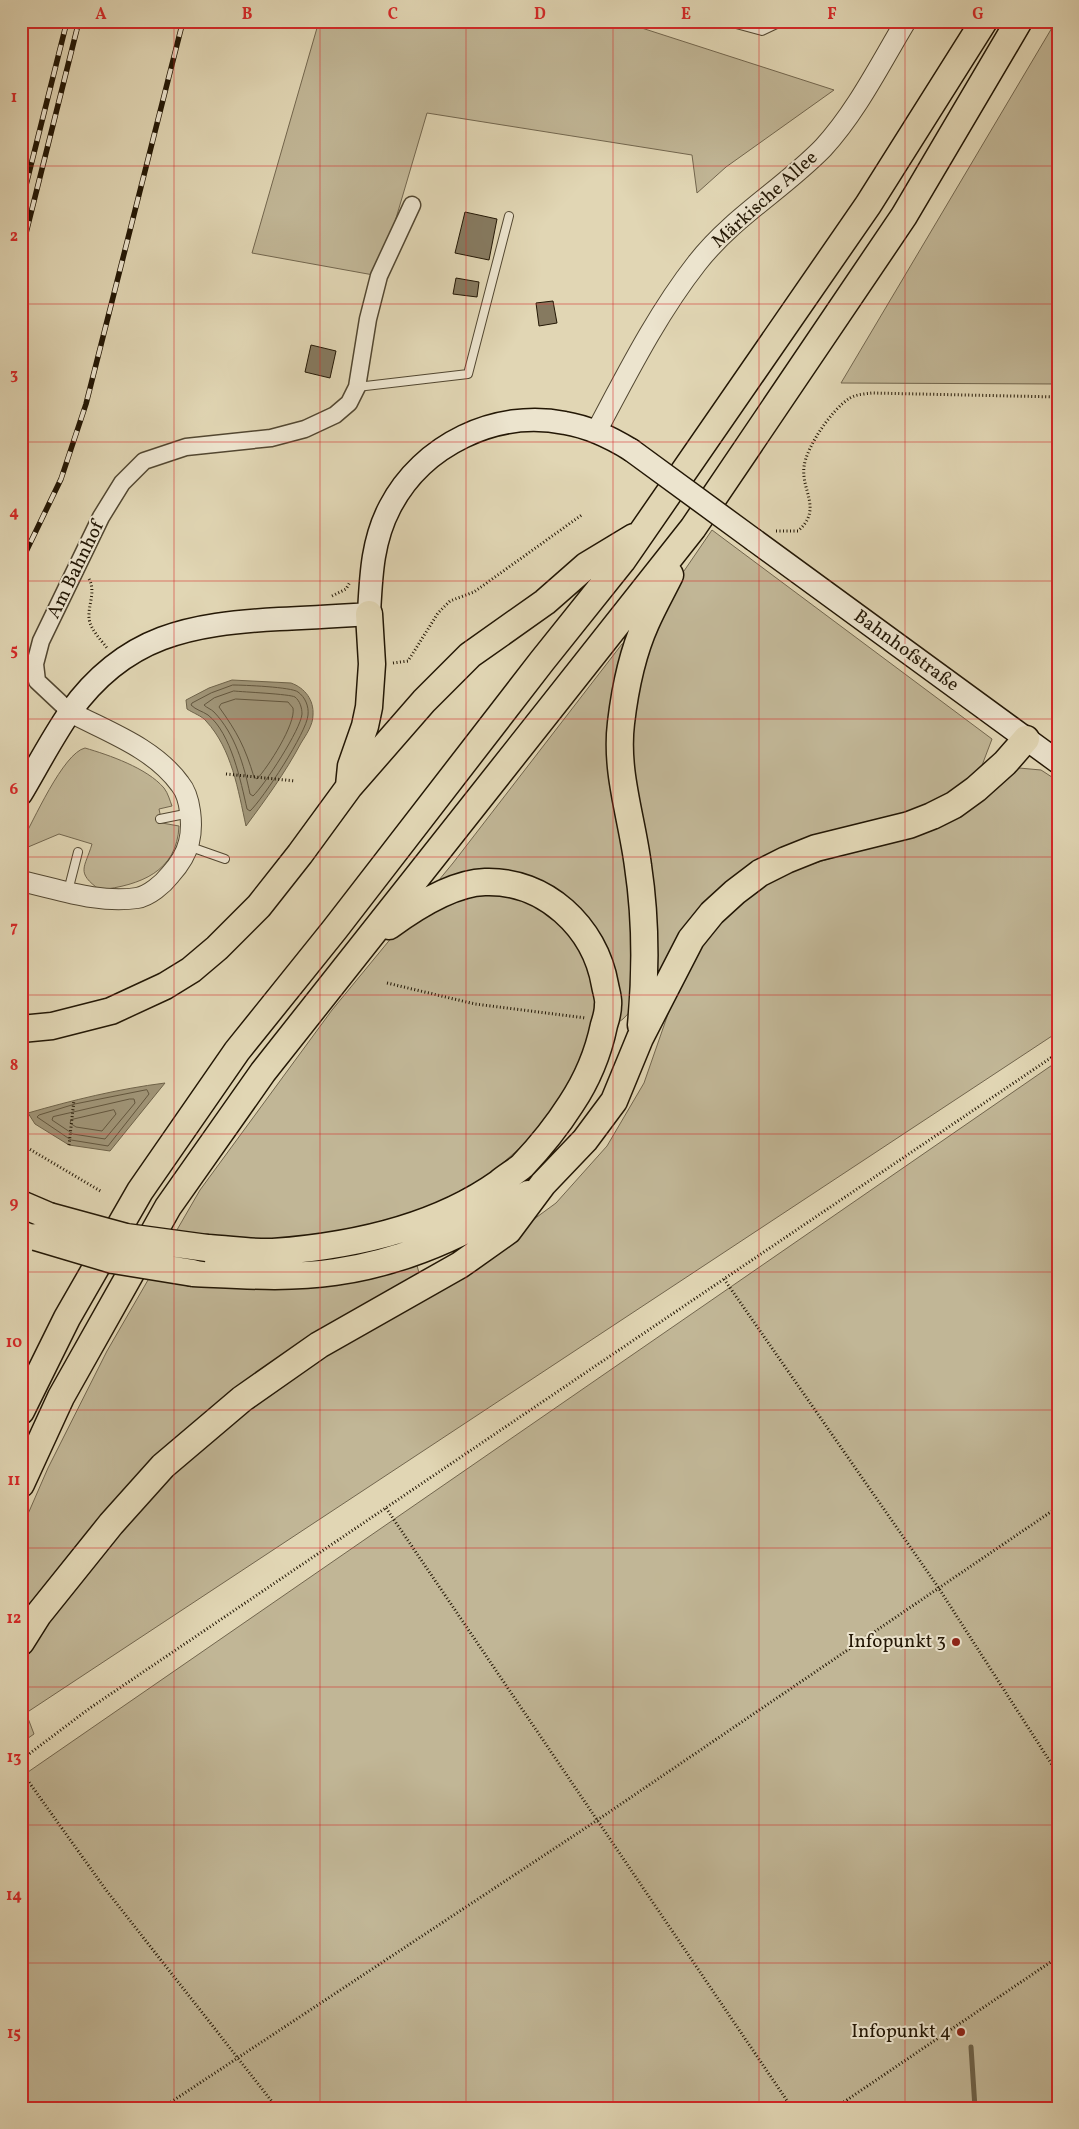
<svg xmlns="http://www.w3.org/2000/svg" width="1079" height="2129" font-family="Vollkorn,serif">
  <rect width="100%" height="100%" fill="#e1d6b4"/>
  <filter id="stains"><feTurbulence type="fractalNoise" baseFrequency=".004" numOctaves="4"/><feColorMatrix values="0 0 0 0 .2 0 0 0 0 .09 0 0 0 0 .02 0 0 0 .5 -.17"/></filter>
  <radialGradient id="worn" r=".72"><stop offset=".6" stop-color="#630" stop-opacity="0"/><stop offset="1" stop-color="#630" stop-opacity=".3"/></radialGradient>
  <path fill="#c1b696" stroke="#72664e" d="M 319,21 L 620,21 L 834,90 L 726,167 L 697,193 L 692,155 L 427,113 L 379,276 L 252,253 Z
    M 1056,21 L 1058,21 L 1058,384 L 841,383 Z
    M 712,530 L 992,739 L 981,768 L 963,785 L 918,811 L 791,846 L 623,1019 L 590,1043 L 549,1122 L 487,1177 L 405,1220 L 419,1273 L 196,1427 L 21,1627 L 21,1530 L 48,1468 L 107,1351 L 200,1190 L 332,1010 L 453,863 L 622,644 L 651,634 L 671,590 Z
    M 85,748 C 109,755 147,768 164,788 C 168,793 170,801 172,806 L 159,809 L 162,823 L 179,826 C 177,872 140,885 100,890 C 75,872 85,868 92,844 L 59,834 L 21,850 L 21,843 C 33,822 63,753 85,748 Z
    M 1019,768 L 1041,770 L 1058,781 L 1058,1032 L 26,1713 L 34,1734 L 21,1743 L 21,1659 L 34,1636 L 120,1528 L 205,1442 L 314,1361 L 485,1255 L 556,1203 L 607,1146 L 644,1083 L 668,1014 L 697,947 L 745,898 L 787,872 L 838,856 L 917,836 L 956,817 Z
    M 1058,1061 L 1058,2108 L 21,2108 L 21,1765 L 28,1772 Z"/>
  <path fill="#a09578" stroke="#6e634a" d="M 232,680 L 291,683 C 305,688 314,700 313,715 C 313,725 306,735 301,743 C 285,773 266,799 246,826 C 238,790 232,749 206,721 C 202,716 193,713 187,709 L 186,700 L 209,688 Z
    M 165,1083 L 110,1151 L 69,1145 L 35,1124 L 28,1113 C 73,1100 118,1089 165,1083 Z"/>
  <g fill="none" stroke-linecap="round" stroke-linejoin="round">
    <path stroke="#62563e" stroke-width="1" d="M 233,685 C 243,685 292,687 298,692 C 305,697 309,706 308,715 C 307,732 263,799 250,811 L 247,809 C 241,782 231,733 208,715 C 202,711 196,710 191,705 L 192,703 L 211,693 Z
      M 234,691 C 243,692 290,694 295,697 C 300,701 302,708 302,714 C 301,729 264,786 253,796 L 250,794 C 244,765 235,734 214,712 C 211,709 207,708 204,705 L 214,698 Z
      M 236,699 L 288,702 L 293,708 C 296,724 268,767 257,779 L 254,777 C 245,747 237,732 219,707 L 221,704 Z
      M 147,1090 L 149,1094 L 108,1146 L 71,1140 L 37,1117 L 39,1115 L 75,1104 Z
      M 130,1099 L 134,1099 L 135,1103 L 105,1139 L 73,1134 L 52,1120 L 53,1117 Z
      M 114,1110 L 116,1114 L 102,1131 L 76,1127 L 70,1123 L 71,1120 Z"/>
    <path stroke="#6e634a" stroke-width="5" d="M 971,2047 L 975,2108"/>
  </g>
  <path fill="#867a60" stroke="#231705" d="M 465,212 L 497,219 L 489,260 L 455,253 Z
    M 456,278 L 479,282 L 477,297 L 453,294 Z
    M 553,301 L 557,323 L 539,326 L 536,303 Z
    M 311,345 L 336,351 L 330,378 L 305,372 Z"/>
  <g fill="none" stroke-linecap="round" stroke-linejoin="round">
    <g stroke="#524731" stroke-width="10">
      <path id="service" d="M 725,21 L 762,31 L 783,21
        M 357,387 L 468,374 L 509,216
        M 160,819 L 190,813
        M 188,846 L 225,859
        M 68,891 L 78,852"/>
    </g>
    <g stroke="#524731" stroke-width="19">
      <path id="minor" d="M 70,712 L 37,681 L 35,664 L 41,641 L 101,517 L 122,483 L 144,461 L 186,447 L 271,438 L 305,429 L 335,415 L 349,403 L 357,387 L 368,319 L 379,276 L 412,205"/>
    </g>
    <g stroke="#524731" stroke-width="22">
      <path id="tertiary" d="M 596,432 C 627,374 657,314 697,263 C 733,217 783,189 823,148 C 857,111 880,64 906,21
        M 21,881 C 58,889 99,904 137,898 C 149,896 163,884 170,875 C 179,865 186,855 189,842 C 193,826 191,797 180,784 C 154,748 108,732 70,712"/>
    </g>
    <g stroke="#231705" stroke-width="25">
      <path id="secondary" d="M 754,540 L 1058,762
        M 21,794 C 37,767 52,738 70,712 C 125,635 190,624 279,619 C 309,618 339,616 369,614 C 371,577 372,541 390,507 C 422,445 496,409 565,423 C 589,427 610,437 631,450"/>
    </g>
    <g stroke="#231705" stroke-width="29">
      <path id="trunk" d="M 349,786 L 351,766 L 365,726 L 369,707 L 372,664 L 369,614
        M 641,1025 C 646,972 646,919 638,866 C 632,818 615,772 621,723 C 625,689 632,654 646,623 C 653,607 662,591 670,575
        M 21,1029 L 52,1026 L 111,1011 L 165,986 L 191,970 L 217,948 L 259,906 L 300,854 L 349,787 L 424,701 L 470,655 L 545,602 L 586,566 L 634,537
        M 21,1204 L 49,1216
        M 207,1248 C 229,1249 252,1253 273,1252 C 352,1246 434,1229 499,1183 C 506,1177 515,1172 522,1166 C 540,1147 557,1126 571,1104 C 587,1080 598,1054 604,1025 C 606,1019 608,1012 608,1005 C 609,999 606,991 605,985 C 595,927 545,880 485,882 C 452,883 415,907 389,926
        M 193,1273 C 240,1275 288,1279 335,1272 C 405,1262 469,1233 528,1194
        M 21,1411 L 67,1318 L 140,1191 L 237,1051 L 335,929 L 542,661 L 622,561 L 868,205 L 984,21
        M 21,1484 L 61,1397 L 168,1207 L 263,1072 L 693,528 L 904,216 L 1019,21
        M 21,1642 L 38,1615 L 111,1524 L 163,1466 L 242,1399 L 319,1345 L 460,1265 L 508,1231 L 543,1184 L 585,1140 L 614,1101 L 640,1038 L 691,939 L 712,913 L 735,892 L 760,873 L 786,860 L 816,848 L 909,825 L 932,816 L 954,805 L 976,789 L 1005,763 L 1026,739"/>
    </g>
    <path stroke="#231705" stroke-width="3" stroke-dasharray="1 2.5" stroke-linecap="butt" d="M 776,531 L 798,531 C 823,509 801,491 804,467 C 806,447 833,408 850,398 C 857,394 865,394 872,393 L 1058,397
      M 89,579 C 96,591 88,605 89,618 C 90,629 101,640 107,648
      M 332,596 L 346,589 L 350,582
      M 393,663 L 408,661 L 438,613 L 450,601 L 474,592 L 583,514
      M 226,774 L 295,781
      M 387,983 L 475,1004 L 586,1018
      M 21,1144 L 102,1192
      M 69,1145 L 74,1100
      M 724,1279 L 938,1587 L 1058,1774
      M 386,1508 L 792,2108
      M 21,1760 L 90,1708 L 1058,1053
      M 21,1771 L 106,1890 L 277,2108
      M 162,2108 L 596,1821 L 1058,1507
      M 835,2108 L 1058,1957"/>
    <use href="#service" stroke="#ece4ce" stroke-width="8"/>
    <use href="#minor" stroke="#ece4ce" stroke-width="16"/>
    <use href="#tertiary" stroke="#ece4ce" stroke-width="20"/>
    <use href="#secondary" stroke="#ece4ce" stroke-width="22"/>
    <use href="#trunk" stroke="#e1d6b4" stroke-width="26"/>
    <g stroke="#231705" stroke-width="5.5">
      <path id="rail" d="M 21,205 L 67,21
        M 21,253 L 79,21
        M 21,562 L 61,479 L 86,404 L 183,21"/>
    </g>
    <use href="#rail" stroke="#ece4ce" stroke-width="4" stroke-dasharray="11" stroke-linecap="butt"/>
    <g stroke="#231705" stroke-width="25" stroke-linecap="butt">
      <path id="secondary-bridge" d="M 631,450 L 754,540"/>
    </g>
    <g stroke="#231705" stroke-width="29" stroke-linecap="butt">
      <path id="trunk-bridge" d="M 49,1216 L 126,1237 L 207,1248
        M 36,1237 L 113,1260 L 193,1273"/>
    </g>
    <use href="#secondary-bridge" stroke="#ece4ce" stroke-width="22"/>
    <use href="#trunk-bridge" stroke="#e1d6b4" stroke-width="26"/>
  </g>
  <path fill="none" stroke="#d62828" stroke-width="1" stroke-opacity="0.55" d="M 174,21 L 174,2108M 320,21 L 320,2108M 466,21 L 466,2108M 613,21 L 613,2108M 759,21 L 759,2108M 905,21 L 905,2108M 21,166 L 1058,166M 21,304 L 1058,304M 21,442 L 1058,442M 21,581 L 1058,581M 21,719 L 1058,719M 21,857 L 1058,857M 21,995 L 1058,995M 21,1134 L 1058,1134M 21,1272 L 1058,1272M 21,1410 L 1058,1410M 21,1548 L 1058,1548M 21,1687 L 1058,1687M 21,1825 L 1058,1825M 21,1963 L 1058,1963"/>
  <g fill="#8f2418" stroke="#ece4ce" stroke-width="2">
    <circle cx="956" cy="1642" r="5"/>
    <circle cx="961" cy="2032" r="5"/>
  </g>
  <g text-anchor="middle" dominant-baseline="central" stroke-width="4" stroke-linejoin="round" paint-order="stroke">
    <g font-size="19" fill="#231705" stroke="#ece4ce">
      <text transform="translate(765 200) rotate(-42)">Märkische Allee</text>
      <text transform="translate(76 570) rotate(-64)">Am Bahnhof</text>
      <text transform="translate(906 651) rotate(36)">Bahnhofstraße</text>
    </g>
    <g font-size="19" fill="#231705" stroke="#ece4ce" text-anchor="end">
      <text x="946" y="1642">Infopunkt 3</text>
      <text x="951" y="2032">Infopunkt 4</text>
    </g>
  </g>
  <rect width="1079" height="2129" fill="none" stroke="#e1d6b4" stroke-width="55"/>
  <rect x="28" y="28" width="1024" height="2074" fill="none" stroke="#d62828" stroke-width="2"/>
  <g font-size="16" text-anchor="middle" font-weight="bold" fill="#d62828">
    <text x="101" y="19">A</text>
    <text x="247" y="19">B</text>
    <text x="393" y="19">C</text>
    <text x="540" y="19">D</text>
    <text x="686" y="19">E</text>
    <text x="832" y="19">F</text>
    <text x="978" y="19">G</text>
    <text x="14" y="102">1</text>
    <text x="14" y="241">2</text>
    <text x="14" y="379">3</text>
    <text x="14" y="517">4</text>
    <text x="14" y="655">5</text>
    <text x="14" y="794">6</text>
    <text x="14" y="932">7</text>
    <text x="14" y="1070">8</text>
    <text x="14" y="1208">9</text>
    <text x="14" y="1347">10</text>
    <text x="14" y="1485">11</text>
    <text x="14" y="1623">12</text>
    <text x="14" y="1762">13</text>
    <text x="14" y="1900">14</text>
    <text x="14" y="2038">15</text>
  </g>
  <rect width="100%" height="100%" filter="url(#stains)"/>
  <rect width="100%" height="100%" fill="url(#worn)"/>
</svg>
